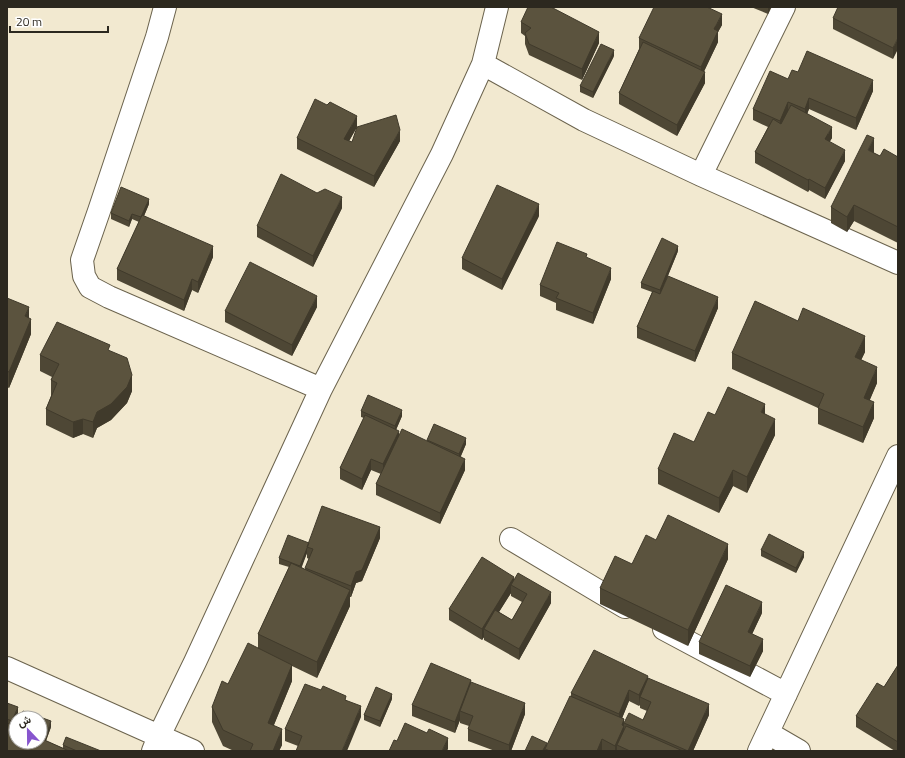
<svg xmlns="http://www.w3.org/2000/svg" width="905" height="758" font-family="'Titillium Web',Vazirmatn,sans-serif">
  <rect width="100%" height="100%" fill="#f2e9d0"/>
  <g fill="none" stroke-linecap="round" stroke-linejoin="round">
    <g stroke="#6b634d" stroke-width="24">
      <path id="minor" d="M 165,7 L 157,37 L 99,211 L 82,260 L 84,276 L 90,287 L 109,297 L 321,389
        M 483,64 L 584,120 L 701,175 L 898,263
        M 701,175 L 784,7
        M 511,539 L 625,607
        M 664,629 L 786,694
        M 7,668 L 159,736 L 153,751
        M 768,733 L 799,751
        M 193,751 L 159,736 L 195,662 L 321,389 L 442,154 L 483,64 L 497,7
        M 759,751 L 898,456"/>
    </g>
    <use href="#minor" stroke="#fff" stroke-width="22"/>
  </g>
  <path fill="#4e4735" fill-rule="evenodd" d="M 751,7 L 771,7 L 768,14 Z
    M 898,7 L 893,59 L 833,29 L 833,18 Z
    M 521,22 L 599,43 L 582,80 L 529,55 L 525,44 L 525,36 L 521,33 Z
    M 722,25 L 718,32 L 718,42 L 704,71 L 705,83 L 677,136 L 619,104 L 619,93 L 639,49 L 639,38 Z
    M 614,56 L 593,98 L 580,92 L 580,86 Z
    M 798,72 L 873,91 L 856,130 L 809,109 L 807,114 L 832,138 L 829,142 L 845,161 L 825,199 L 809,190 L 808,192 L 755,163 L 755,152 L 768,127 L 753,120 L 753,109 L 788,79 Z
    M 357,127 L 349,141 L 352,142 L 400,141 L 374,187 L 297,149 L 297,138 Z
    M 874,153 L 880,156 L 898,156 L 898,243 L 854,221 L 847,232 L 831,223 L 831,207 Z
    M 149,204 L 144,216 L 213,257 L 198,293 L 192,290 L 184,311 L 117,280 L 117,269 L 139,222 L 132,219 L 129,227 L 111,219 L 111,213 Z
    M 342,208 L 313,267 L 257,237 L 257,226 Z
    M 539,216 L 502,290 L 462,269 L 462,258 Z
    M 678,251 L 661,293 L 718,308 L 695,362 L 637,338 L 637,327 L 652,292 L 641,288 L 641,283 Z
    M 587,258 L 611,279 L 593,324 L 556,310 L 556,303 L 540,296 L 540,285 Z
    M 7,298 L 29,318 L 31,334 L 9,388 L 7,387 Z
    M 317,307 L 292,356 L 225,322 L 225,311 Z
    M 110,351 L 132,391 L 127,403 L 111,420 L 97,428 L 93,438 L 83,434 L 73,438 L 46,425 L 46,409 L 51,396 L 51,380 L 52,377 L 40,371 L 40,355 Z
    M 865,352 L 861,360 L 877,383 L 869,401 L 874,418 L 863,443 L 818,424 L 818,408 L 732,369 L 732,353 Z
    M 361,411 L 402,416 L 396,430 L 399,435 L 427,441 L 427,440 L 466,444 L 461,456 L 465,470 L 440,524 L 376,495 L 376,484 L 381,474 L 371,470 L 362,490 L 340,479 L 340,468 L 364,418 L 361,417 Z
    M 765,414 L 775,435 L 747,493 L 733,486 L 719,513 L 658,484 L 658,469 L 694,442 L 715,415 Z
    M 380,538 L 362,581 L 356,583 L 351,597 L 350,597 L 350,606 L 317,678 L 292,666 L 292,681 L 274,725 L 282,745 L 279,751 L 234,751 L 223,746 L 212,722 L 212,707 L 228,684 L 258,648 L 258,634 L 289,567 L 279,564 L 279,558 L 309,543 ZM 307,553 L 307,558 L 309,559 L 305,569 L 301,567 Z
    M 656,540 L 728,559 L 688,646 L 600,604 L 600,588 L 632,564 Z
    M 761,550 L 804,557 L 796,573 L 761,556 Z
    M 514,579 L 551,603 L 519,660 L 484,640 L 484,637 L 482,640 L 449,620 L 449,609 ZM 511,593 L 511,596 L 522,602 L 512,620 L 499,612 Z
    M 762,613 L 752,634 L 763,651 L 750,677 L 699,654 L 699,642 Z
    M 898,665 L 898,751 L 895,751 L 856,727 L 856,716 L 884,687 Z
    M 648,680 L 709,715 L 693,751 L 604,751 L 602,750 L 602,751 L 525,751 L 547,746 L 571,696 L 571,693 ZM 629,701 L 639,706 L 640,705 L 640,708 L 647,711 L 643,720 L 624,723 L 624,730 L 624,719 L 622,718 Z
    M 471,683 L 525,714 L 511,751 L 495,751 L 468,741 L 468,729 L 469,726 L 460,723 L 460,720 L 455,733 L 412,716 L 412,705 Z
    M 321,690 L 346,700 L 361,717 L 298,746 L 285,741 L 285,729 Z
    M 392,699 L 380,727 L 364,720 L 364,715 Z
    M 7,703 L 18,713 L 13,726 L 16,742 L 51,727 L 46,741 L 63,748 L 63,745 L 101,751 L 7,751 Z"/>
  <path fill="#403a2b" d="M 768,7 L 771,7 L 768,14 Z
    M 722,14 L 722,25 L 718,32 L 718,42 L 701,78 L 701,67 L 714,29 Z
    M 599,32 L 599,43 L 582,80 L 582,69 Z
    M 898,38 L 898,49 L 893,59 L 893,48 Z
    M 614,50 L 614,56 L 593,98 L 593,92 Z
    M 705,72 L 705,83 L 677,136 L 677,125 Z
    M 873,80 L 873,91 L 856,130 L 856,118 Z
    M 809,98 L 809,109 L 805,120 L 805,109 Z
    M 788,102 L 788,113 L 780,132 L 780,121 Z
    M 357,116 L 357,127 L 344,150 L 344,139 Z
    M 832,127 L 832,138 L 825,150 L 825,139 Z
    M 400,130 L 400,141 L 374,187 L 374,176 Z
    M 874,138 L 874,154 L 868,150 Z
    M 845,150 L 845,161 L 825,199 L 825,188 Z
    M 809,179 L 809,190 L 808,192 L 808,180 Z
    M 342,197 L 342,208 L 313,267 L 313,256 Z
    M 149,199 L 149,204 L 141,223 L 141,217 Z
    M 539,204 L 539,216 L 502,290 L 502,279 Z
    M 854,205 L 854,221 L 847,232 L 847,217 Z
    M 132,214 L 132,219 L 129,227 L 129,221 Z
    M 213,246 L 213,257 L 198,293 L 198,282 Z
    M 678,246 L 678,251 L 660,295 L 660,290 Z
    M 611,268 L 611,279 L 593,324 L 593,313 Z
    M 192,279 L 192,290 L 184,311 L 184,300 Z
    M 317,296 L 317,307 L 292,356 L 292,345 Z
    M 718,297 L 718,308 L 695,362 L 695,351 Z
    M 29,307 L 29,322 L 25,316 Z
    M 31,319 L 31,334 L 9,388 L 9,372 Z
    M 865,336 L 865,352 L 855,373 L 855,357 Z
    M 877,367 L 877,383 L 864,414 L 864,398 Z
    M 132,375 L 132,391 L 127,403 L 111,420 L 97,428 L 93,438 L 93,422 L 97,412 Z
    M 874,402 L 874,418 L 863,443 L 863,427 Z
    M 765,404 L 765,420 L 761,412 Z
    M 402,410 L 402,416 L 395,432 L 395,426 Z
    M 83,419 L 83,434 L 73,438 L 73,422 Z
    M 775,419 L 775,435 L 747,493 L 747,477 Z
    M 399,431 L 399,443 L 383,475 L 383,464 Z
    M 466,438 L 466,444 L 459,460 L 459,454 Z
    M 371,459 L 371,470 L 362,490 L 362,479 Z
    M 465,459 L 465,470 L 440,524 L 440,513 Z
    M 733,470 L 733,486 L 719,513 L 719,498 Z
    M 380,527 L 380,538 L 362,581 L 356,583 L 351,597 L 351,586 L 356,572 Z
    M 728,544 L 728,559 L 688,646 L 688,630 Z
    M 307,547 L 307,553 L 300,572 L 300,566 Z
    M 804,552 L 804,557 L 796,573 L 796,568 Z
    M 514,577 L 514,586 L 511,585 L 511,593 L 487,631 L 484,629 L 484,637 L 482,640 L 482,629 Z
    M 350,590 L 350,606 L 317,678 L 317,662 Z
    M 551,592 L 551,603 L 519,660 L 519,649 Z
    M 762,602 L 762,613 L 748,643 L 748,632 Z
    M 763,639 L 763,651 L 750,677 L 750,666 Z
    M 292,665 L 292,681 L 268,739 L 268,723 Z
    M 648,676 L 648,687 L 640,697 L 639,706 L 639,695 Z
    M 471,680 L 471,691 L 460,711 L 460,720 L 455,733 L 455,722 Z
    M 629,690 L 629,701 L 619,726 L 619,714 Z
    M 392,694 L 392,699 L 380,727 L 380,721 Z
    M 525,703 L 525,714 L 511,751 L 509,751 L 509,745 Z
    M 709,704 L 709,715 L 693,751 L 688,751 Z
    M 361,706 L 361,717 L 347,751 L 342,751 Z
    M 18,707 L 18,713 L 12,727 L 12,721 Z
    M 624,719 L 624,737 L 617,745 L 617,751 L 615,751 L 615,746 Z
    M 51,721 L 51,727 L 44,746 L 44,741 Z
    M 282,729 L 282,745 L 279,751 L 273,751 Z
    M 448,738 L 448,749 L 447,751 L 442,751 Z
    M 602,739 L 602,751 L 597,751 Z
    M 547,743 L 547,749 L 545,749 L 545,751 L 543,751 Z"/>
  <path fill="#5b533e" stroke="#403a2b" d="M 528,7 L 551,7 L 599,32 L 582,69 L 529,44 L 525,33 L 531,28 L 521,22 Z
    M 654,7 L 707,7 L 722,14 L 714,29 L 718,31 L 701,67 L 639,38 Z
    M 838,7 L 898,7 L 898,38 L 893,48 L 833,18 Z
    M 643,42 L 705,72 L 677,125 L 619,93 Z
    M 601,44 L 614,50 L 593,92 L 580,86 Z
    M 807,51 L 873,80 L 856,118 L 809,98 L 805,109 L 788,102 L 780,121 L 753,109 L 770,71 L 788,79 L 792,70 L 798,72 Z
    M 315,99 L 327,105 L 330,102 L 357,116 L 344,139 L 352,142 L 357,127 L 396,115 L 400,130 L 374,176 L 297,138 Z
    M 791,105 L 832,127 L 825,139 L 845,150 L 825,188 L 809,179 L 808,180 L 755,152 L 773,119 L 781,124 Z
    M 867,135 L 874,138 L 868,150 L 880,156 L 884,149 L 898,157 L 898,227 L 854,205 L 847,217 L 831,207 Z
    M 281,174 L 317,193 L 325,189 L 342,197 L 313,256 L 257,226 Z
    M 497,185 L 539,204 L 502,279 L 462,258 Z
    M 121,187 L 149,199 L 141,217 L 132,214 L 129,221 L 111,213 Z
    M 142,215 L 213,246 L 198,282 L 192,279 L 184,300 L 117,269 Z
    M 662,238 L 678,246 L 660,290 L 641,283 Z
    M 557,242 L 587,254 L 586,257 L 611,268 L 593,313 L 556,298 L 559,293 L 540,285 Z
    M 250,262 L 317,296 L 292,345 L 225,311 Z
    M 668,276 L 718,297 L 695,351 L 637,327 L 653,291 L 660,294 Z
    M 7,298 L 29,307 L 25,316 L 31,319 L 9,372 L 7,371 Z
    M 755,301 L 798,321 L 803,308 L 865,336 L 855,357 L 877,367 L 864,398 L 874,402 L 863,427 L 818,408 L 824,394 L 732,353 Z
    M 57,322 L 110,345 L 108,350 L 127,358 L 132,375 L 127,387 L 111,404 L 97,412 L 93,422 L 83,419 L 73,422 L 46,409 L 57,383 L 51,380 L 59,364 L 40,355 Z
    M 728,387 L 765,404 L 761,412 L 775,419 L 747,477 L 733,470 L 719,498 L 658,469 L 674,433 L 694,442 L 708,412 L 715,415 Z
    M 368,395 L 402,410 L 395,426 L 361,411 Z
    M 365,415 L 399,431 L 383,464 L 371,459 L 362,479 L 340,468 Z
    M 434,424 L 466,438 L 459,454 L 427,440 Z
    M 402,429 L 465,459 L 440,513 L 376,484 Z
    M 322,506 L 380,527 L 362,570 L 356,572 L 351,586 L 305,568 L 313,549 L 307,547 Z
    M 668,515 L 728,544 L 688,630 L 600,588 L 615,556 L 632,564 L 646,535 L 656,540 Z
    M 769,534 L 804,552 L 796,568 L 761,550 Z
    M 288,535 L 309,543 L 300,566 L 279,558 Z
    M 482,557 L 514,577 L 482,629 L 449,609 Z
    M 291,563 L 350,590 L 317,662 L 258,634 Z
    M 518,573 L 551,592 L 519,649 L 484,629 L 495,610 L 512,620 L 527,594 L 511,585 Z
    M 726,585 L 762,602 L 748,632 L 763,639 L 750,666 L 699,642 Z
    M 248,643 L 292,665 L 268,723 L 282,729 L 273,751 L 250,751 L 253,744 L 223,730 L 212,707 L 222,681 L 228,684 Z
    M 594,650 L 648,676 L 639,695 L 629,690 L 619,714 L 571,693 Z
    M 431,663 L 471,680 L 455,722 L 412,705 Z
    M 898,665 L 898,742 L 856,716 L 877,683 L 884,687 Z
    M 648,678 L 709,704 L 688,751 L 624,723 L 629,713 L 643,720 L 651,702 L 640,697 Z
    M 471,682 L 525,703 L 509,745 L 468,729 L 473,716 L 460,711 Z
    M 305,684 L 321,690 L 323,686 L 346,696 L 345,700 L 361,706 L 342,751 L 296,751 L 302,736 L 285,729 Z
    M 376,687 L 392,694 L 380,721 L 364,715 Z
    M 570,696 L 624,719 L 622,725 L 624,726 L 615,746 L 602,739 L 597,751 L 550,751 L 545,749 Z
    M 7,703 L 18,707 L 12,721 L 7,719 Z
    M 23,711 L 51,721 L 44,740 L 40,738 L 40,718 L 21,718 Z
    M 7,723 L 16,727 L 16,742 L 40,742 L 40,738 L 69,751 L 7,751 Z
    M 405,723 L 427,733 L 429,729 L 448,738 L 442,751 L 389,751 L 394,740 L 397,741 Z
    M 626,726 L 683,751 L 630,751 L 617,745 Z
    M 532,736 L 547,743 L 543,750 L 545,751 L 525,751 Z
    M 66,737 L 101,751 L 77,751 L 63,745 Z"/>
  <rect width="905" height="758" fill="none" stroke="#2c281f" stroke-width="16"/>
  <g transform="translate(28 730) rotate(338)"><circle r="19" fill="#ffffff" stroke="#aba9a5"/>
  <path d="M0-3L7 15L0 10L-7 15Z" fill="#8755ce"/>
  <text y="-6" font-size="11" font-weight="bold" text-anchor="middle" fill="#2c281f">ش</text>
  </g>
  <path d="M10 26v6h98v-6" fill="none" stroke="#2c281f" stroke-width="2"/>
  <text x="16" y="26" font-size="12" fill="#2c281f" stroke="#ffffff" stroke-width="3" paint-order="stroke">20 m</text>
</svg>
